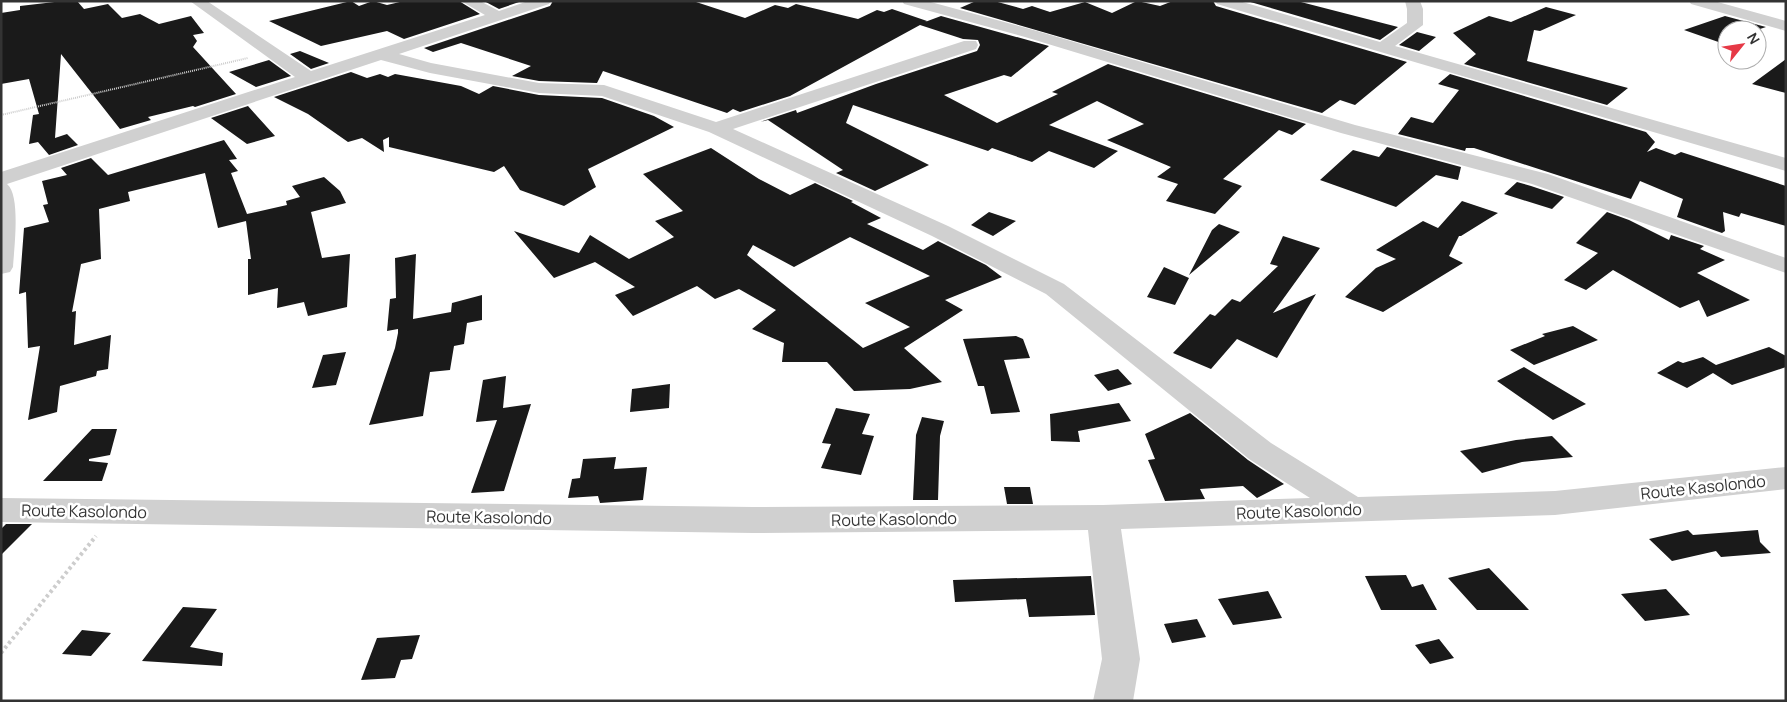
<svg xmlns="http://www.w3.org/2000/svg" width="1787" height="702" font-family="Manrope,sans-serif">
  <rect width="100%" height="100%" fill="#fff"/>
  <path fill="#1a1a1a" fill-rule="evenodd" d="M 63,1 L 77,1 L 84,9 L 108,4 L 122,18 L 140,14 L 159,24 L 191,16 L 204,33 L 193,35 L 197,41 L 193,47 L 236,94 L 195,107 L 193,106 L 148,117 L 151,120 L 120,129 L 61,54 L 55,138 L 67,134 L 78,145 L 49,155 L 38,142 L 29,144 L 33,115 L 39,114 L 29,79 L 1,84 L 1,13 L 20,10 L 20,6 Z
    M 351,1 L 359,6 L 373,1 L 387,5 L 404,1 L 459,1 L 480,14 L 404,39 L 387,31 L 321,46 L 269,21 Z
    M 484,1 L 522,1 L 499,9 Z
    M 553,1 L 693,1 L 745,18 L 775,5 L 788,8 L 796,4 L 858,19 L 877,10 L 884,12 L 892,9 L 927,21 L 925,22 L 941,16 L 1049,46 L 1011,77 L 1004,75 L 944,95 L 997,123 L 1058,94 L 1052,92 L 1108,64 L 1306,124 L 1292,135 L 1279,130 L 1223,179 L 1242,186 L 1215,214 L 1166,201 L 1178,184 L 1157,177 L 1171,167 L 1107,140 L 1144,124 L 1097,101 L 1049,125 L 1118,151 L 1094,168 L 1049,151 L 1032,162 L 992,148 L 988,151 L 853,105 L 846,123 L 929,165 L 875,191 L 836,173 L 843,170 L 768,120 L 760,122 L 796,110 L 797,113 L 876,84 L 977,51 L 980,45 L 978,40 L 963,39 L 920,25 L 790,96 L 740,112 L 733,109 L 727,113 L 603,71 L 597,83 L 539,81 L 512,76 L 531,66 L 461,43 L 433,52 L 424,48 L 550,6 Z
    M 976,1 L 994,1 L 1023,9 L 1032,6 L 1050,12 L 1085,2 L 1112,13 L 1137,1 L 1160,6 L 1173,1 L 1213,1 L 1216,6 L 1407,62 L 1355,105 L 1340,100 L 1322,113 L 960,8 Z
    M 1247,1 L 1297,1 L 1398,27 L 1380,40 Z
    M 1546,7 L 1576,15 L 1540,31 L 1534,30 L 1527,61 L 1628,88 L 1607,105 L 1464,64 L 1476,54 L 1453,33 L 1489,16 L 1511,22 Z
    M 1725,16 L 1766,27 L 1757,30 L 1727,30 L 1727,45 L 1684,30 Z
    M 1417,32 L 1436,37 L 1419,51 L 1399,45 Z
    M 300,51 L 329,63 L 311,69 L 290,54 Z
    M 1786,59 L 1786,93 L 1752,84 Z
    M 269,60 L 291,76 L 256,87 L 229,72 Z
    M 351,72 L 367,78 L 380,74 L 388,77 L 395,74 L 461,86 L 479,94 L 493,86 L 539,95 L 602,98 L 654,116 L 674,127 L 588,169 L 596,187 L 564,206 L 520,190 L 504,166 L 494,172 L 389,147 L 389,137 L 383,140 L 384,152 L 362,138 L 348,142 L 308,114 L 274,97 Z
    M 1450,74 L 1646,132 L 1655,142 L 1647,152 L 1656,148 L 1675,155 L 1681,152 L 1786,186 L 1786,226 L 1741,213 L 1739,217 L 1723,212 L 1725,231 L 1722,233 L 1677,217 L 1683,199 L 1640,181 L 1631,199 L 1474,148 L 1466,148 L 1465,151 L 1398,134 L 1411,117 L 1433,123 L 1459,90 L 1438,84 Z
    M 248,106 L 275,136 L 247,144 L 211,118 Z
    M 224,140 L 237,159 L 229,160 L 238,171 L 231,173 L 247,214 L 287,205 L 286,201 L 300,197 L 292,186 L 324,177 L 340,191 L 346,203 L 311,212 L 322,258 L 350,254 L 347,307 L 308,316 L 304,302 L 277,308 L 278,288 L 248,295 L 248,259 L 251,259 L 246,221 L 218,228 L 205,173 L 128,192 L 130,201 L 99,209 L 101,259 L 81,264 L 72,312 L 76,311 L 74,345 L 111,335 L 108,369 L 97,371 L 96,376 L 60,386 L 57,412 L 28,420 L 40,346 L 28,348 L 26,292 L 19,294 L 24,228 L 49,222 L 43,205 L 48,204 L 42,181 L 67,175 L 61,168 L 91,158 L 108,175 Z
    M 1387,147 L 1461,167 L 1458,180 L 1436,175 L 1396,207 L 1320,180 L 1353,150 L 1379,157 Z
    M 711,148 L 759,179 L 790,195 L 815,183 L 853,201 L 851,202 L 881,218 L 867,224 L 923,250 L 938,241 L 986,265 L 1002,277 L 945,300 L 963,310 L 904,348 L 942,382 L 910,389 L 854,391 L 827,362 L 782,362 L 784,343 L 752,329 L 776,310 L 739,289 L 715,299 L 697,286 L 633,316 L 615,295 L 635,287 L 595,262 L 554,278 L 514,231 L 579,253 L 590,235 L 629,259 L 674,237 L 655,221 L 683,211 L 643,174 ZM 850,237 L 930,276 L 865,303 L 910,327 L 863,348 L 747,255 L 753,245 L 794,267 Z
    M 1517,182 L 1531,186 L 1564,197 L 1552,209 L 1504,194 Z
    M 1462,201 L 1498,213 L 1461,236 L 1459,236 L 1449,256 L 1463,263 L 1383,312 L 1345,297 L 1376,268 L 1396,259 L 1376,250 L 1423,221 L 1438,228 Z
    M 989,212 L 1016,221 L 993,236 L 971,225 Z
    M 1607,212 L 1629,220 L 1669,240 L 1671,235 L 1704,246 L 1700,249 L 1725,260 L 1697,273 L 1750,300 L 1707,317 L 1699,300 L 1680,308 L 1613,270 L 1586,290 L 1564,280 L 1598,253 L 1576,243 Z
    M 1219,224 L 1240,232 L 1189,275 L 1212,230 Z
    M 1283,236 L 1320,248 L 1273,313 L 1316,294 L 1277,358 L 1237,339 L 1211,369 L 1173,353 L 1210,314 L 1215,316 L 1232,299 L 1240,302 L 1278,266 L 1270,264 Z
    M 416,254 L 413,319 L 451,312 L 452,303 L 482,295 L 482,320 L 467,323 L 464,344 L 454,346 L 450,370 L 430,372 L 423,416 L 369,425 L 395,348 L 398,333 L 398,329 L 387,331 L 390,299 L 396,298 L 395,258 Z
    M 1164,267 L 1189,278 L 1175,305 L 1147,297 Z
    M 1573,326 L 1598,340 L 1534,365 L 1510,350 L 1545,336 L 1542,334 Z
    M 1016,336 L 1023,339 L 1030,358 L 1004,360 L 1020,412 L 991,414 L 984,386 L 978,386 L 963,339 Z
    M 1769,347 L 1786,356 L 1786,367 L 1732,385 L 1713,373 L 1687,388 L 1657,373 L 1678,361 L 1683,363 L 1703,357 L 1716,365 Z
    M 346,352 L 336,385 L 312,388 L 323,355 Z
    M 1524,367 L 1586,404 L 1553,420 L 1497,381 Z
    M 1118,369 L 1132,384 L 1108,391 L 1094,375 Z
    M 506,376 L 503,408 L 531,404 L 504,491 L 471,493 L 497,420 L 476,422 L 483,380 Z
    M 670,384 L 669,408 L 630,412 L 632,389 Z
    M 1119,403 L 1131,421 L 1078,431 L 1080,442 L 1051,441 L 1050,414 Z
    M 836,408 L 870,414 L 862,434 L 874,436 L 861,475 L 821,468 L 831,444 L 822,443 Z
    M 1190,413 L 1248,460 L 1284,484 L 1257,498 L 1243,486 L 1200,489 L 1205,499 L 1165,501 L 1148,460 L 1155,459 L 1145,434 Z
    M 922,417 L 944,421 L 940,436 L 938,500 L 913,500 L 916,435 Z
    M 92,429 L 117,429 L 110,455 L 89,459 L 89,461 L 108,463 L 102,481 L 43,481 Z
    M 1552,436 L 1573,457 L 1522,462 L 1482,473 L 1460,451 L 1516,440 Z
    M 616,457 L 614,469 L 647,467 L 643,500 L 600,503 L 598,496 L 568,498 L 572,479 L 580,478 L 583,459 Z
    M 1004,487 L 1030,487 L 1033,504 L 1007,504 Z
    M 6,524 L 32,524 L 1,555 L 1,529 Z
    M 1688,530 L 1693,535 L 1758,530 L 1760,542 L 1771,553 L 1721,557 L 1716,551 L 1672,561 L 1649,539 Z
    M 1489,568 L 1529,610 L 1477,610 L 1448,578 Z
    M 1406,575 L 1412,587 L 1423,584 L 1437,610 L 1381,610 L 1365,576 Z
    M 1091,576 L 1095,615 L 1029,617 L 1026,599 L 955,602 L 953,580 Z
    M 1666,589 L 1690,615 L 1645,621 L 1621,594 Z
    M 1268,591 L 1282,618 L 1233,625 L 1218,599 Z
    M 183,607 L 217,609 L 190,647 L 223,653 L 222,666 L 142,661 Z
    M 1197,619 L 1206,637 L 1172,643 L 1164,624 Z
    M 82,630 L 111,633 L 91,656 L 62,654 Z
    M 420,635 L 412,659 L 401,660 L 395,678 L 361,680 L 377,638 Z
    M 1439,639 L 1454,658 L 1430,664 L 1415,645 Z"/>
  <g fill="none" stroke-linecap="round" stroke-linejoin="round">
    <path stroke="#cdcdcd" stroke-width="2" stroke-dasharray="1 1" stroke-linecap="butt" d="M 1,115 L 248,58"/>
    <path stroke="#cdcdcd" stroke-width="4" stroke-dasharray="3 3" stroke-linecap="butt" d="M 1,653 L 96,536"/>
    <path fill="#d0d0d0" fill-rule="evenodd" d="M 190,1 L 207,1 L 311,71 L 485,15 L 461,1 L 480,1 L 499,11 L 528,1 L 551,1 L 549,4 L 399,54 L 431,63 L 539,83 L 604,85 L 716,122 L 964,41 L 976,41 L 978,45 L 976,49 L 733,129 L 948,226 L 1064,284 L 1271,443 L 1358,497 L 1555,491 L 1786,467 L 1786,489 L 1555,515 L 1121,529 L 1140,659 L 1133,701 L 1093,701 L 1102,659 L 1088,530 L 753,533 L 1,522 L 1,498 L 753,507 L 1103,505 L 1310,498 L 1249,459 L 1046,294 L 932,236 L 709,132 L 602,96 L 539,93 L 430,73 L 381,60 L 7,184 C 21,195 14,249 13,267 L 10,272 L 1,274 L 1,172 L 295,77 Z
      M 902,1 L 927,1 L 1037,31 L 1355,125 L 1548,174 L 1786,258 L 1786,273 L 1532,184 L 1341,133 L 1025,37 L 904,4 Z
      M 1215,1 L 1239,1 L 1380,42 L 1407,23 L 1407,9 L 1405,1 L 1420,1 L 1423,9 L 1423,25 L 1395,46 L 1786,158 L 1786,171 L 1217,4 Z
      M 1689,1 L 1714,1 L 1786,21 L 1786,31 L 1691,4 Z"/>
  </g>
  <g text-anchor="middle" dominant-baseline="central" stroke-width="5" stroke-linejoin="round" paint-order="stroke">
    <g font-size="16" fill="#333" stroke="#fff">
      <text transform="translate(1703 487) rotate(-6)">Route Kasolondo</text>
      <text transform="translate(84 511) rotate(1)">Route Kasolondo</text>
      <text transform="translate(1299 511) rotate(-2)">Route Kasolondo</text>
      <text transform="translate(489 517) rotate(1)">Route Kasolondo</text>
      <text transform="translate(894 519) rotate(-1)">Route Kasolondo</text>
    </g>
  </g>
  <rect width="1787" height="702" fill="none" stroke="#333333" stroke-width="5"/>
  <g transform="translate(1742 45) rotate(60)"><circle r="24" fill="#ffffff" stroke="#adadad"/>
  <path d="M0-4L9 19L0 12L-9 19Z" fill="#e63946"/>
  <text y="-8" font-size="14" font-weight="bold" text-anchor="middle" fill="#333333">N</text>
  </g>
</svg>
